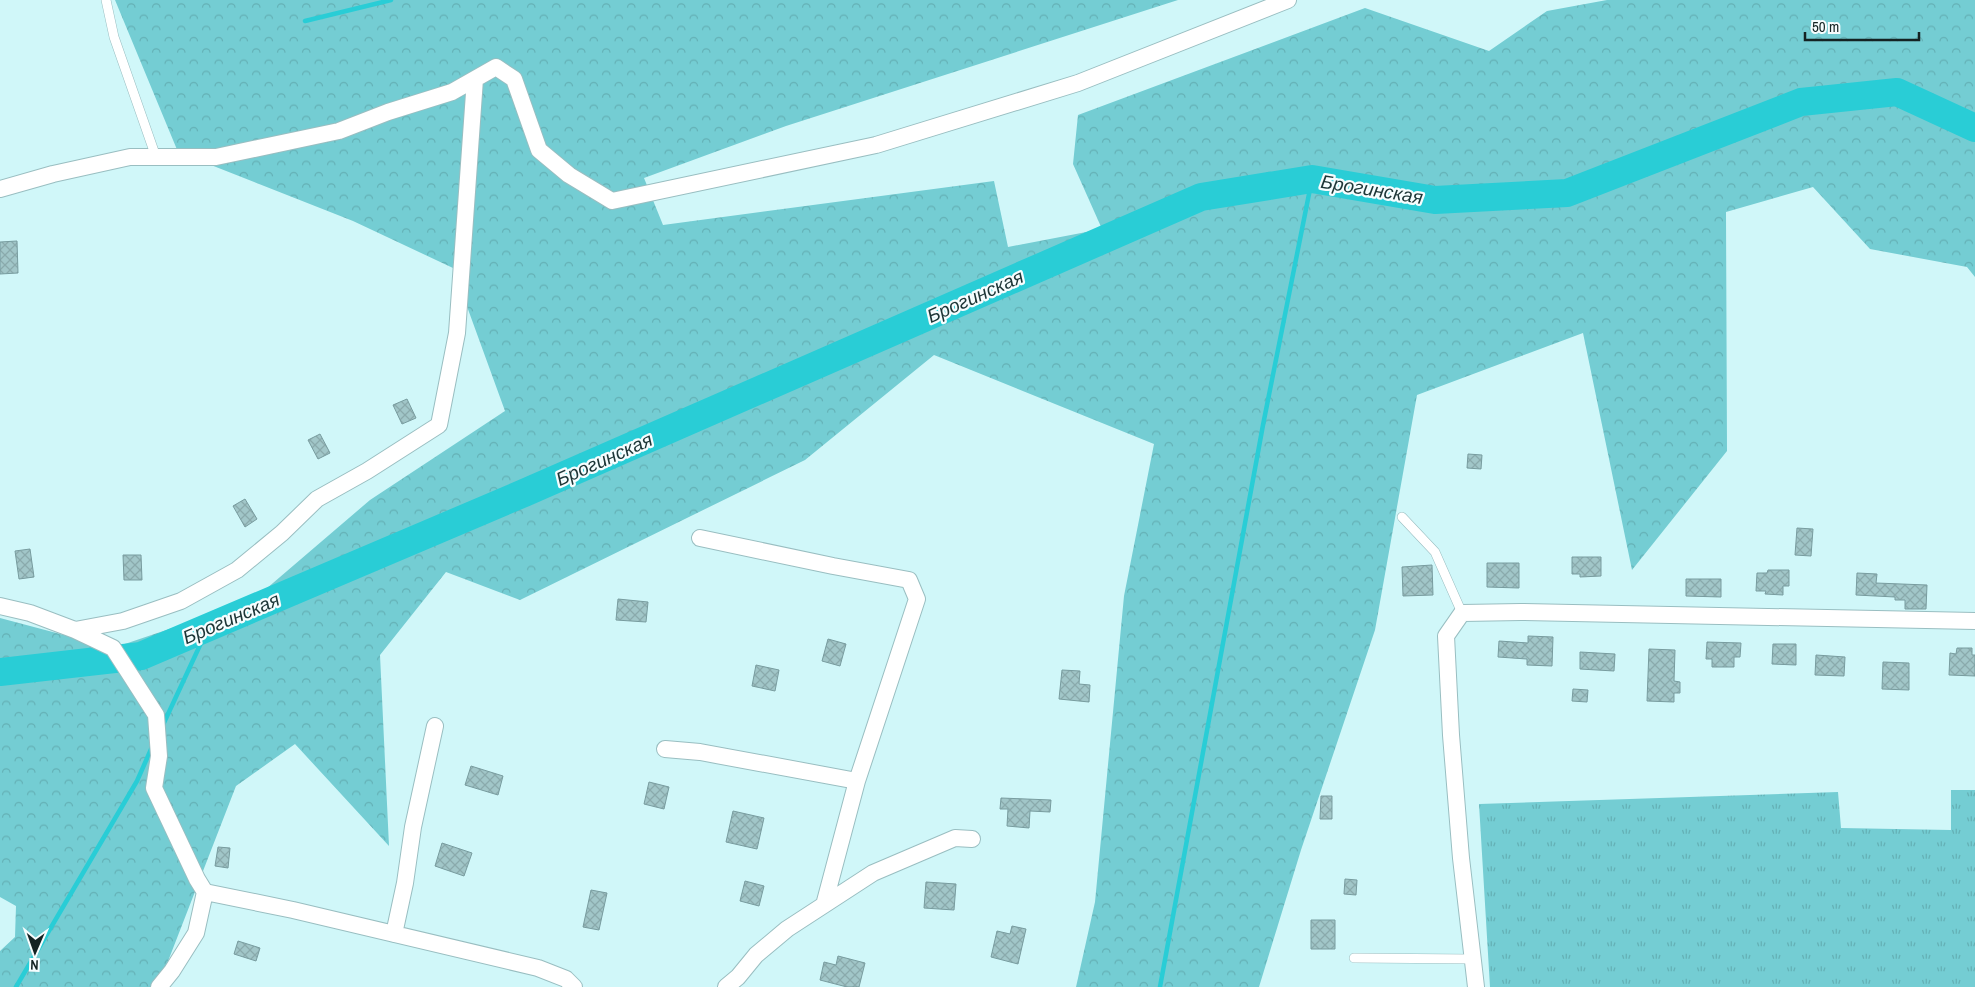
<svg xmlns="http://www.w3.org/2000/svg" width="1975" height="987" font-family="'Archivo Narrow',sans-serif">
  <defs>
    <pattern id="grass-tufts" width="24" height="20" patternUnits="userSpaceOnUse" patternTransform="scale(1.25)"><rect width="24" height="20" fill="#74cdd3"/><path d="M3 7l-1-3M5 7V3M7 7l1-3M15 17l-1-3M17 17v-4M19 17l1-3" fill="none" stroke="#64b0b5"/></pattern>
    <pattern id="forest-crowns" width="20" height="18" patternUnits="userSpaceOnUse" patternTransform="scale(1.25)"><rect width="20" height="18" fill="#74cdd3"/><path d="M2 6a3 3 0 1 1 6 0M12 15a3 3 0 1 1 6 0" fill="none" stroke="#64b0b5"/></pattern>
    <pattern id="building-cross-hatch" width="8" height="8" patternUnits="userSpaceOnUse" patternTransform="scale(1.25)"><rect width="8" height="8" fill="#a1c6c8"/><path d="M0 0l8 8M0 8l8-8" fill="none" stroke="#8aaaac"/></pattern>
  </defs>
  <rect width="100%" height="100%" fill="#d0f7f9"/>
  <path fill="url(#grass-tufts)" d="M 1951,790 L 1975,790 L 1975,987 L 1490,987 L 1479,804 L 1838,792 L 1841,828 L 1951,830 Z"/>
  <path fill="url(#forest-crowns)" d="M 115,0 L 1178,0 L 786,126 L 644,178 L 663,225 L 994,181 L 1008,247 L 1102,229 L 1073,164 L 1078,115 L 1365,8 L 1489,51 L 1547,11 L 1607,0 L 1975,0 L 1975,277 L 1967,267 L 1870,249 L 1813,187 L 1726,212 L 1727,451 L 1632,570 L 1583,333 L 1417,395 L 1375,630 L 1301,850 L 1259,987 L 1076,987 L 1095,902 L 1124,596 L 1154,444 L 934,355 L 805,460 L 520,600 L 446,572 L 380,655 L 389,846 L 295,744 L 236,786 L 158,987 L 0,987 L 0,951 L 15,937 L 16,906 L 0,897 L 0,618 L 113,648 L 252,601 L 370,500 L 505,411 L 453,268 L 353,221 L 178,152 Z"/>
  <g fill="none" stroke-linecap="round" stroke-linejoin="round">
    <path stroke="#29cdd6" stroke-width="4.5" d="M 305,21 L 391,0
      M 162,727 L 208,628
      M 16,987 L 137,781 L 152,747
      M 1160,987 L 1263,425 L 1312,179"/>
    <path stroke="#29cdd6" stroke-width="28" d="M 0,672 L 141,656 L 524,493 L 1201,197 L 1312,179 L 1435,200 L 1567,193 L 1801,102 L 1897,92 L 1975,128"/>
  </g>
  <path fill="url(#building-cross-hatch)" stroke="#789c9f" d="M 17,241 L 18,273 L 0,274 L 0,242 Z
    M 407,399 L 416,418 L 402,424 L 393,405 Z
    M 320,434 L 330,453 L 318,459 L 308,440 Z
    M 1468,454 L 1482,455 L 1481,469 L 1467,468 Z
    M 245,499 L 257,519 L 245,527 L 233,506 Z
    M 1797,528 L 1813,529 L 1811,556 L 1795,555 Z
    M 30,549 L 34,577 L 19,579 L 15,551 Z
    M 123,555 L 141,555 L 142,580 L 124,580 Z
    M 1572,557 L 1601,557 L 1601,576 L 1580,577 L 1580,574 L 1572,574 Z
    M 1487,563 L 1519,563 L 1519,588 L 1487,587 Z
    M 1432,565 L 1433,595 L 1403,596 L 1402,567 Z
    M 1768,570 L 1789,570 L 1789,586 L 1783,586 L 1783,595 L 1765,594 L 1766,591 L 1756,591 L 1757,573 L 1767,573 Z
    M 1857,573 L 1877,574 L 1876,583 L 1927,585 L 1926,609 L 1905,609 L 1905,600 L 1895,600 L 1895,597 L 1856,595 Z
    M 1686,579 L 1721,579 L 1721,597 L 1686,596 Z
    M 618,599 L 648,602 L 646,622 L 616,620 Z
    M 1528,636 L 1553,637 L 1552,666 L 1527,665 L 1527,659 L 1498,657 L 1499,641 L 1528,643 Z
    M 828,639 L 846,644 L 840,666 L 822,661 Z
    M 1707,642 L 1741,643 L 1740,657 L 1734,657 L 1734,667 L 1712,667 L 1712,659 L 1706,659 Z
    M 1773,644 L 1796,644 L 1796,665 L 1772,664 Z
    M 1957,648 L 1972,648 L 1972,655 L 1975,655 L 1975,676 L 1949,675 L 1950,653 L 1956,654 Z
    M 1649,649 L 1675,650 L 1674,681 L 1680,682 L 1680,693 L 1674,693 L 1674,702 L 1647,701 Z
    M 1580,652 L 1615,654 L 1614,671 L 1580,669 Z
    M 1816,655 L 1845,657 L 1844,676 L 1815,675 Z
    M 1883,662 L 1909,663 L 1909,690 L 1882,689 Z
    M 756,665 L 779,670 L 775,691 L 752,686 Z
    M 1062,670 L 1080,671 L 1079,684 L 1090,685 L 1089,702 L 1059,699 Z
    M 1573,689 L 1588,690 L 1587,702 L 1572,701 Z
    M 471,766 L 503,776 L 498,795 L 465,785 Z
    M 649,782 L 669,787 L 664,809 L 644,804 Z
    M 1321,796 L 1332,796 L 1332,819 L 1320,819 Z
    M 1001,798 L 1051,800 L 1050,812 L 1030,811 L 1029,828 L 1007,826 L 1008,809 L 1000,809 Z
    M 733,811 L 764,818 L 757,849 L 726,842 Z
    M 442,843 L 472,853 L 464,876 L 435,866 Z
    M 218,847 L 230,848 L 228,868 L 215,866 Z
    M 1345,879 L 1357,880 L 1356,895 L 1344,894 Z
    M 745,881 L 764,886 L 759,906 L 740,901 Z
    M 926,882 L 956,884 L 954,910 L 924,908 Z
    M 591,890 L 607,893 L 599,930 L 583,927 Z
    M 1311,920 L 1335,920 L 1335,949 L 1311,949 Z
    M 1012,926 L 1026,929 L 1018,964 L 991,957 L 997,931 L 1010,934 Z
    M 238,941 L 260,948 L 256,961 L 234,954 Z
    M 838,956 L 865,963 L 859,987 L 847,987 L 820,980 L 824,962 L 836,965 Z"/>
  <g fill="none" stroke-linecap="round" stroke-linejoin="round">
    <g stroke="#99bec1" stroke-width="10">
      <path id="lane" d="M 106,0 L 114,37 L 156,157
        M 1402,517 L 1435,552 L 1462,613
        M 1354,958 L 1473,959"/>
    </g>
    <g stroke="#99bec1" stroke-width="18">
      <path id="street" d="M 0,189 L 53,174 L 130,157 L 216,157 L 339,131 L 388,112 L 452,92 L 496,67 L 514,79 L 539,150 L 569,175 L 612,201 L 876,145 L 1078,83 L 1288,0
        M 700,538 L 833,566 L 909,580 L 917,599 L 857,781 L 824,905
        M 0,606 L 30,613 L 75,630 L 113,648 L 156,715 L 159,756 L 154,788 L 197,879 L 205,892 L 196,933 L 172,971 L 159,987
        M 75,630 L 123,621 L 181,601 L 237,570 L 282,533 L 317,499 L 367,471 L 439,425 L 457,333 L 475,79
        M 665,749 L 700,752 L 857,781
        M 205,892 L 293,910 L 538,968 L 566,979 L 574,987
        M 394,934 L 405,883 L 413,827 L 435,726
        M 726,987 L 738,977 L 756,955 L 787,929 L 873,873 L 955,838 L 972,839
        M 1476,987 L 1461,858 L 1451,735 L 1446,636 L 1462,613 L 1521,612 L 1975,621"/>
    </g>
    <use href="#lane" stroke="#fff" stroke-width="9"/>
    <use href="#street" stroke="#fff" stroke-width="16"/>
  </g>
  <g text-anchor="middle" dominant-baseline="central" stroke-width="4.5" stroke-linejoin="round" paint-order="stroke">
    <g font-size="19" font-style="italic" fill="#1d3637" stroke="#f6fdfe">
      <text transform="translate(1372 189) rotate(9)">Брогинская</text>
      <text transform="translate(975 296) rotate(-24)">Брогинская</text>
      <text transform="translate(604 459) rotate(-24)">Брогинская</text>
      <text transform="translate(231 618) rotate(-23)">Брогинская</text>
    </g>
  </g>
  <g transform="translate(35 952) rotate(182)" stroke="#f6fdfe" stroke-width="4" paint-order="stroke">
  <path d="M0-4L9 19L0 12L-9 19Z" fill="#142323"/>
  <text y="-8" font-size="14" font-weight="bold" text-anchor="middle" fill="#142323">N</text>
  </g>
  <path d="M1805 32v8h114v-8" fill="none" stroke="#142323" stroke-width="2.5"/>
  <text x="1812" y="32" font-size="15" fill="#142323" stroke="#f6fdfe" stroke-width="4" paint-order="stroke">50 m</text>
</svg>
